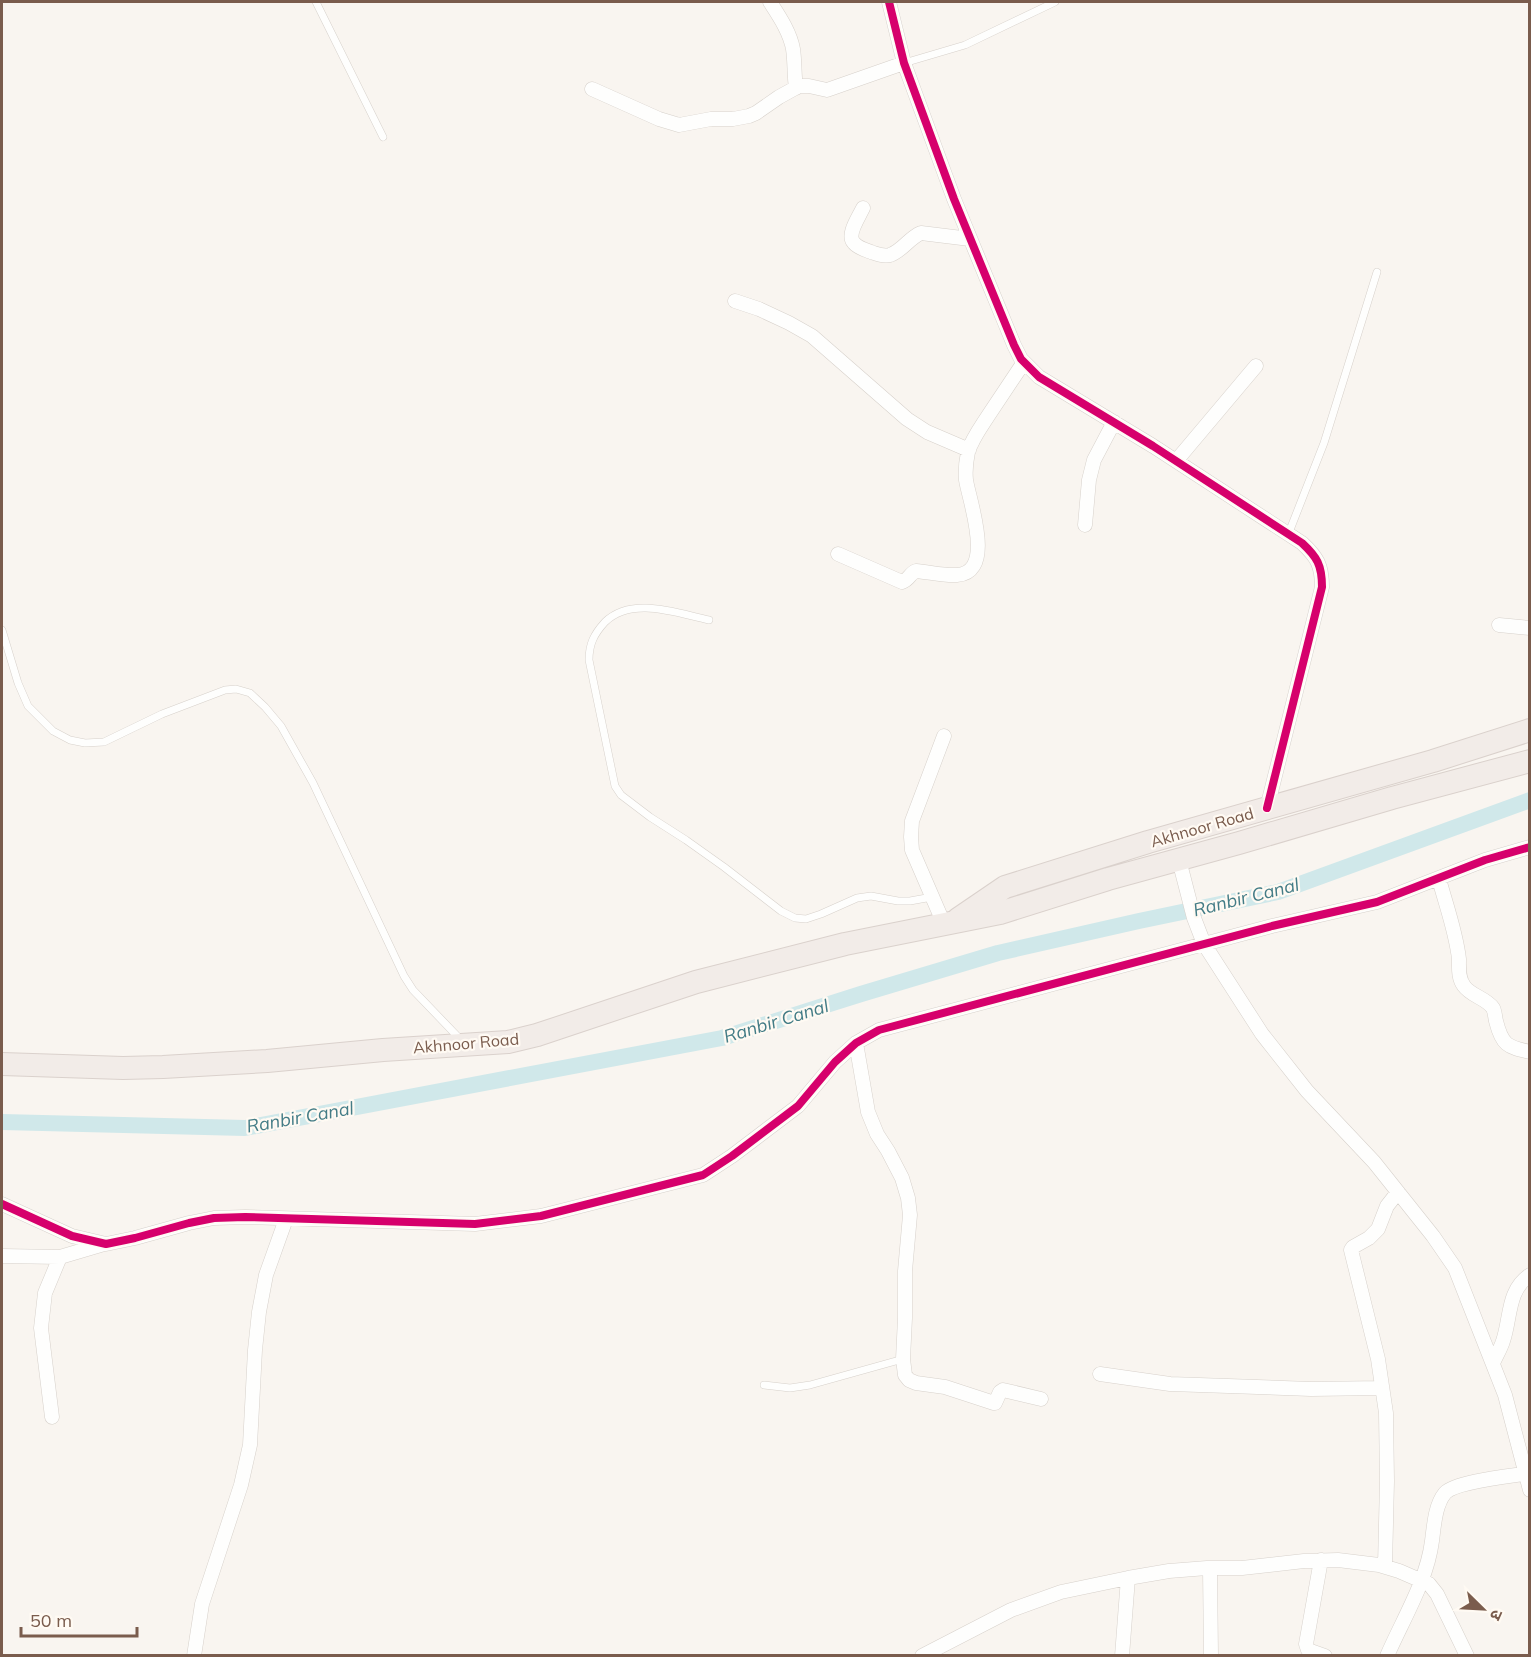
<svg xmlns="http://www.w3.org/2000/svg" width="1531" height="1657" font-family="Mulish,'Noto Sans Devanagari',sans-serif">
  <rect width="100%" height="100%" fill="#f9f5f0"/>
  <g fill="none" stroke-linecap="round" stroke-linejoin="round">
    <path stroke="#d0e8ea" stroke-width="16" d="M 2,1122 L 245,1128 L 722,1038 L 861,994 L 998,953 L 1139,921 L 1278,892 L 1530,800"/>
    <g stroke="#d7d1cb" stroke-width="8">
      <path id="service" d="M 316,2 L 383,137
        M 904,63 L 965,45 L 1055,2
        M 1288,535 L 1324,443 L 1377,272
        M 709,620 C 676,613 632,596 605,622 C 594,634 589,644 589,660 L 615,786 L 621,795 L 650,817 L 686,840 L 724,867 L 781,911 L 795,918 L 806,919 L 821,914 L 857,898 L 871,896 L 898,901 L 910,901 L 932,897
        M 2,630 L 18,683 L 28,706 L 53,731 L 70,740 L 85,743 L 104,742 L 162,714 L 225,690 L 236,689 L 250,693 L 265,707 L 281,726 L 313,783 L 404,976 L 413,990 L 460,1039
        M 764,1385 L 790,1388 L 810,1385 L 903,1359"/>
    </g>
    <g stroke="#d7d1cb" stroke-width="15">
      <path id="minor" d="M 770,2 C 779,16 790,32 793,49 C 795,62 794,75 796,88
        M 889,2 L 904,63 L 954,199 L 1014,345 L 1021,359 L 1039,377 L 1153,446 L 1302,543 C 1317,557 1322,565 1322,587 L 1267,808
        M 592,89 L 659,119 L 679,125 L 711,119 L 733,119 L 749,116 L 756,113 L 779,97 L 799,86 L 809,86 L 827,90 L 904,63
        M 863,208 C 859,217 846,235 854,243 C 858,248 866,250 871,252 C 877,254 883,257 890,255 C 902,251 909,238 921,233 L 970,239
        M 735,301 L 759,309 L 789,323 L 812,336 L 907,419 L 927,432 L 969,450
        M 1176,461 L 1256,366
        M 1085,525 L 1089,480 L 1094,460 L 1114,422
        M 838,554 L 902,582 C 909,580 910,573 916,571 C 929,572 944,576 957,575 C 996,573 969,500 966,480 C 965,471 966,462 968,452 C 972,439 981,427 988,416 C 1000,398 1012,380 1024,362
        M 1499,625 L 1530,628
        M 944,736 L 912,821 L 911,837 L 912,850 L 944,924
        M 1179,860 L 1194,918 L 1204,944 L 1262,1034 L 1307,1091 L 1374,1162 L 1433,1236 L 1455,1268 L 1505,1395 L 1530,1490
        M 1439,879 C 1446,905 1456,932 1459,959 C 1459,968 1458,978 1464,986 C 1471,996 1486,998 1493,1008 C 1495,1012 1495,1017 1496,1021 C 1502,1045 1507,1047 1530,1052
        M 856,1043 L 868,1112 L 877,1134 L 888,1151 L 902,1178 L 908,1198 L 910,1215 L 905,1271 L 905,1318 L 903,1359 L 905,1375 L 909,1380 L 916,1383 L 945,1387 L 994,1403 L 995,1403 L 1000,1392 L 1003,1390 L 1041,1399
        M 2,1204 L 72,1236 L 106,1244 L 135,1238 L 189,1223 L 214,1218 L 245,1217 L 475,1224 L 541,1216 L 703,1175 L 732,1156 L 798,1106 L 835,1062 L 856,1043 L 879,1030 L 1272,926 L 1377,902 L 1485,860 L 1530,847
        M 2,1256 L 60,1257 L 104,1244
        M 1493,1363 C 1496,1356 1501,1348 1503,1341 C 1511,1318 1507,1290 1530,1275
        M 1100,1374 L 1170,1384 L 1311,1389 L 1382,1388
        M 52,1417 L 41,1328 L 45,1293 L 60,1257
        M 1321,1560 L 1306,1644 L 1308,1650 L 1325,1656
        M 1385,1566 L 1387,1481 L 1386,1413 L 1378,1359 L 1351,1250 L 1353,1247 L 1369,1238 L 1378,1229 L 1387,1206 L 1398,1192
        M 1210,1568 L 1211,1656
        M 194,1656 L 202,1604 L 241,1485 L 250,1445 L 255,1350 L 259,1312 L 266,1275 L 286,1219
        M 922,1656 L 1011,1610 L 1061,1592 L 1128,1578 L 1169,1571 L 1207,1568 L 1242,1568 L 1304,1561 L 1338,1560 L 1379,1565 L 1399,1571 L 1429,1584 L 1437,1594 L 1467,1656
        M 1122,1656 L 1128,1578
        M 1387,1656 C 1403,1619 1427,1581 1432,1541 C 1434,1526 1435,1505 1445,1493 C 1456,1481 1512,1476 1530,1473"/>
    </g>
    <g stroke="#dad1cc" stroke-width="24">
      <path id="trunk" d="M 958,919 L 1005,887 L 1148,842 L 1433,761 L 1530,730
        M 2,1064 L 123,1068 L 163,1067 L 267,1061 L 383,1050 L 508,1042 L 537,1035 L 696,982 L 845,944 L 1000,913 L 1108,879 L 1239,843 L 1392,798 L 1530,761"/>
    </g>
    <use href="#service" stroke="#fefefd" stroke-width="7"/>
    <use href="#minor" stroke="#fefefd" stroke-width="14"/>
    <use href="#trunk" stroke="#f2ece8" stroke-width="22"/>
    <g stroke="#fffaf3" stroke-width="11">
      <path id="cycleway" d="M 889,2 L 904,63 L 954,199 L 1014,345 L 1021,359 L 1039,377 L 1153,446 L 1302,543 C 1317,557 1322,565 1322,587 L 1267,808
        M 2,1204 L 72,1236 L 106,1244 L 135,1238 L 189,1223 L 214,1218 L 245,1217 L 475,1224 L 541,1216 L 703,1175 L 732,1156 L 798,1106 L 835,1062 L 856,1043 L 879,1030 L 1272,926 L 1377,902 L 1485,860 L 1530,847"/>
    </g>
    <use href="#cycleway" stroke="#d6006c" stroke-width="8"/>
  </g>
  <g text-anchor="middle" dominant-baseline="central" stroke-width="4.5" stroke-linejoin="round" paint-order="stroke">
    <g font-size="16" fill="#7a5c4d" stroke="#fffaf3">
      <text transform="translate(1202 827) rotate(-16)">Akhnoor Road</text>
      <text transform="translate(466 1043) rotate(-5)">Akhnoor Road</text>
    </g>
    <g font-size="18" font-style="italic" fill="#437c86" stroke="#fffaf3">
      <text transform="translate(1246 897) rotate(-14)">Ranbir Canal</text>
      <text transform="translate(776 1021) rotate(-17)">Ranbir Canal</text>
      <text transform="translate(300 1117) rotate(-10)">Ranbir Canal</text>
    </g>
  </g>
  <rect width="1531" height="1657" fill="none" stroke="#7a5c4d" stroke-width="6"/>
  <g transform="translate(1483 1609) rotate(114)" stroke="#fffaf3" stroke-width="4.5" paint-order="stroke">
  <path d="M0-4.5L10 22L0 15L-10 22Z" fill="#7a5c4d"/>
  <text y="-9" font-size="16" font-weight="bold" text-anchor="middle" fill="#7a5c4d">उ</text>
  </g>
  <path d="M21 1627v9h116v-9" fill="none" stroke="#7a5c4d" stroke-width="3"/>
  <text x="30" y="1627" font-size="18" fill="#7a5c4d" stroke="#fffaf3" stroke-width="4.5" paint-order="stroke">50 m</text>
</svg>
